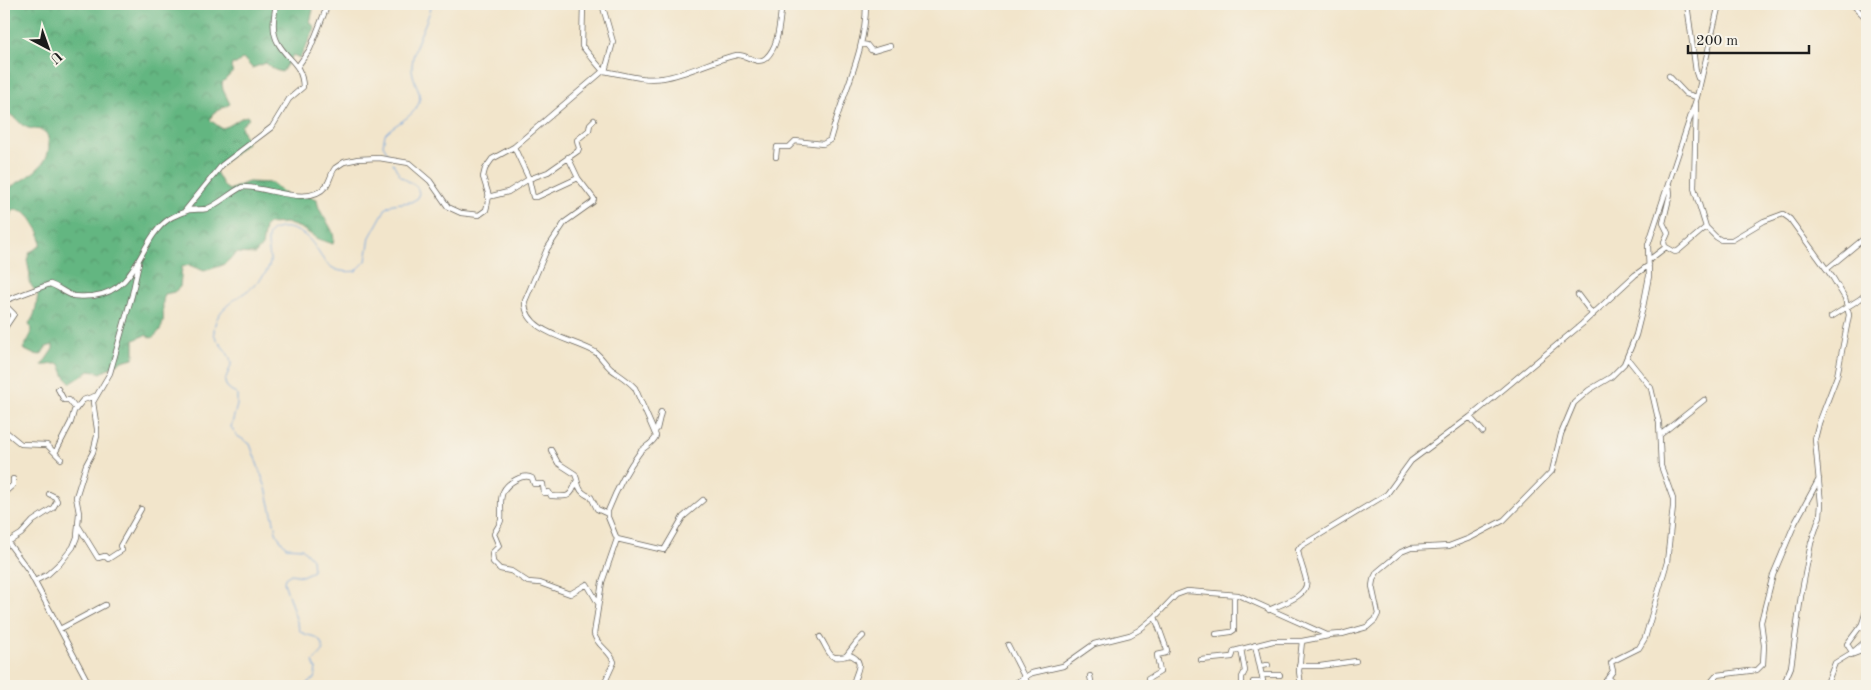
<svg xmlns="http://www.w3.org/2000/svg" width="1871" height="690" font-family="'Old Standard TT',serif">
  <defs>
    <pattern id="forest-crowns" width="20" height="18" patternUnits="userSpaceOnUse" patternTransform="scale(1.25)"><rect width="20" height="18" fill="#64b681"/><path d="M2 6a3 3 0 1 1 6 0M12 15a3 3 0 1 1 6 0" fill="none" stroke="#529369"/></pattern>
  </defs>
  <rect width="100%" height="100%" fill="#f7f3e8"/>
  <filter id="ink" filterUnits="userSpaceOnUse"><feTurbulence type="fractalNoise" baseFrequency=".02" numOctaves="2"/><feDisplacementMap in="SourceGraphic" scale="10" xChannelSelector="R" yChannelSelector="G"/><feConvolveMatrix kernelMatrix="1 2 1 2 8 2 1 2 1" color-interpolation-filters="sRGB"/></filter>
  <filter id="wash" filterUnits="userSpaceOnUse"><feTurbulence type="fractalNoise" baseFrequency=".0096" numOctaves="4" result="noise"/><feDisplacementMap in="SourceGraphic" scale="20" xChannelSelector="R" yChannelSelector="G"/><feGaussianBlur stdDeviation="1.12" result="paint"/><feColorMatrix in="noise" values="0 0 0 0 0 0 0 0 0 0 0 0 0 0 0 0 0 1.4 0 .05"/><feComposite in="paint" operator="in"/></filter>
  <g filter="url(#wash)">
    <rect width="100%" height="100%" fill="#f2e5cb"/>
    <path fill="url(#forest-crowns)" stroke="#40694e" d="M 4,4 L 310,4 L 313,10 L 310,22 L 315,28 L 300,58 L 293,55 L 282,72 L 275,70 L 266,63 L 252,68 L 245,60 L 242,59 L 236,64 L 232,64 L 231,68 L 233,72 L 222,83 L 223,90 L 230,104 L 213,113 L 210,120 L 221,128 C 232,127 237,118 247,116 L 249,119 L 241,126 L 247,143 L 215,170 L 224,186 L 229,190 L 248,182 L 272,183 L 288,197 L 311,197 L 317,199 C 318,217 338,228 333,244 L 318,239 L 301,228 L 286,223 L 268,224 L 265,227 L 262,246 L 255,254 L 237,253 L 223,265 L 204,271 L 189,265 L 182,267 L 180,287 L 174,292 L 165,294 C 158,310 172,323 152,338 L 145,335 L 134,340 L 134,354 L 133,358 L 122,361 L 101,373 L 91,370 L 71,383 L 65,377 L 60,364 C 53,363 48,366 42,365 L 53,349 L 53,345 L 46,347 L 41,355 L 33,354 L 23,349 C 28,339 34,335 29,323 C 36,316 36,305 38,295 L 29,282 L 30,275 L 27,260 L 30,252 L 40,246 L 41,242 L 39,232 L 31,219 L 25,213 L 14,209 L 4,226 L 4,186 L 7,189 L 11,187 C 27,176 50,167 49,143 C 48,138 48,135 45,132 C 39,128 32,130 26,127 C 16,122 19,117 4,113 L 4,73 L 7,62 L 4,56 Z"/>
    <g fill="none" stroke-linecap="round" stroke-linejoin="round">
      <path stroke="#72a4dd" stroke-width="1" d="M 390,157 L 383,145 L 385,134 C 395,123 412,119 419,103 C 423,93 411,79 412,66 C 413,44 427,25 432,4
        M 303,686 L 314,679 L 316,669 L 313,662 L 323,651 C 321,632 310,639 300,631 L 284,582 L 285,578 L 291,574 L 302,576 L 313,571 L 312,559 L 302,548 L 286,547 L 277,535 L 266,488 L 250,444 L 236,435 L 231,427 L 237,405 L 237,395 L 227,387 L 225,383 C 225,376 232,368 231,362 C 229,350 214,341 214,332 C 214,303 249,296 263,276 C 266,273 269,267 270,263 C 271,253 263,237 273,230 C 281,227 288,227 295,230 C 318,239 316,258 333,268 C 339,272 349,272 356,271 L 366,261 L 370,237 L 386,208 L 393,204 L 411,202 L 418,198 C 422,185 410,184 402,177 C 398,174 396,168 393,163"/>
    </g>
  </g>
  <g filter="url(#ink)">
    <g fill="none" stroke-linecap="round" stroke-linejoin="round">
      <g stroke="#676259" stroke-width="6">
        <path id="minor" d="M 583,4 L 582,46 L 603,71
          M 602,4 L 613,42 L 605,71
          M 1687,4 L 1696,72 L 1698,78 L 1701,80
          M 1852,4 L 1867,19
          M 861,44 L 867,45 L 871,50 L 873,51 L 890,46
          M 298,66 L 310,49 L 328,4
          M 1669,76 L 1686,94 L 1697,97
          M 1696,103 L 1694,188 L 1706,227 L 1716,237 L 1721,240 L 1732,240 L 1764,221 L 1783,214 L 1790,219 L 1833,278 L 1845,298 L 1849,315 L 1837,376 L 1819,423 L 1815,439 L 1821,504 L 1820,516 L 1811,543 L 1801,596 L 1791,667 L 1783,686
          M 514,147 L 529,179 L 533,197 L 537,197 L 578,178 L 594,199 L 593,202 L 565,222 L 547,249 L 525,301 C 524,333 573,339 595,352 C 601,356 605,364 611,369 C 619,375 628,380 635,388 L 656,436 C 654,443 645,446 640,452 C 627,469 616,491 608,511 L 608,517 L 617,539 L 602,582 L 594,634 C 597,646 610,650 614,662 L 603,686
          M 568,157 L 578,178
          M 776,157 L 777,147 L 789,147 L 795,141 L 823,144 L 830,140 C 842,94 866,52 866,4
          M 488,197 L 508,192 L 529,179 L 548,172 L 578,151 L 579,148 L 577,140 L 589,130 L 590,124 L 594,120
          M 184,212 L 222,165 L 272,127 L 289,99 L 303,87 C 302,63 288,61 278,43 C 271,31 274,16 276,4
          M 1665,247 L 1664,242 L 1668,233 L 1663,223 L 1670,194 L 1669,185
          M 1649,260 L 1666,247 L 1675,252 L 1678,251 L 1706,227
          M 1827,269 L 1867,236
          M 1578,295 L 1593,315
          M 4,301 L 50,284 C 59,287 66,294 74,296 C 81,297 87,296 93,296 C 140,290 138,240 169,219 C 171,217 188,210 190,210 C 195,209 201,210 206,209 C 218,205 230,193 242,187 C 267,186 308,208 326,186 C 330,181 331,173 335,168 L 344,162 L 358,159 L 379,158 L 409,163 L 430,181 L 448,207 L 461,213 L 479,215 L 486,210 L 487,206 L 489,196 L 483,177 L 485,169 L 492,159 L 514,147 L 603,71 C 625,74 640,81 663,78 C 689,74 712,60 737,55 C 747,54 757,66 766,58 C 780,45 779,21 782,4
          M 4,304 L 14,314 L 4,329
          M 1831,317 L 1860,299 L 1867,293
          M 58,389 L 64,400 L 69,400 L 76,409
          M 1470,417 L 1483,432
          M 4,430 L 21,444 L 47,445 L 55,453 L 71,422 L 74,411 L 83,400 L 95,396
          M 654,432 L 657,429 L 661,412
          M 1660,435 L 1704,400
          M 551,450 L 558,463 L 575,474 C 580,485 576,491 591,497 L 597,509 L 608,514
          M 55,453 L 61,459
          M 576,482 C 571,498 567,497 551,496 L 549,492 L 544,493 L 543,484 L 534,484 L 532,478 C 523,473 507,483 503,492 C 499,500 502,511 501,520 C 500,525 496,529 494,534 L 499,546 L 492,553 L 493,562 L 500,569 L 511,571 L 528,582 L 540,583 L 570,594 L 587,584 L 598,603
          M 4,493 L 13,485 L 13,479
          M 79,527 L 98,558 L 105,556 L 108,559 L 122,550 L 120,546 L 141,509
          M 4,537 L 29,571 L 90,686
          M 617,539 L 664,550 L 683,517 L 703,500
          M 8,542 L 21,534 L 33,521 L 53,508 L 57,501 L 55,497 L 49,494
          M 35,581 L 48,574 L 61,562 L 73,547 L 77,537 L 79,513 L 76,497 L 86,465 L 93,452 L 97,436 L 97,429 L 93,402 L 110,373 L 132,295 L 139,263
          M 1867,608 L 1862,624 L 1867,633
          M 1269,610 C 1281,604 1310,596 1306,580 C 1304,570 1299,560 1298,550 L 1301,546 L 1387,494 L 1411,461 L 1470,417 L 1582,324 L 1635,275 L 1649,265
          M 60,629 L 105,605
          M 1216,634 L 1231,632 L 1234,630 L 1234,595
          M 820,637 C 831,653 827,662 850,655 C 865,661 857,670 854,681 L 859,686
          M 1302,641 L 1328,636
          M 1008,645 L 1029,686
          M 1241,649 L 1245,671 L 1242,677 L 1242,686
          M 1852,652 L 1847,644 L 1862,624
          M 1851,655 L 1867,649
          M 846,656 L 856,643 L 863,636
          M 1201,660 L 1232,657 L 1234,651 L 1273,641 L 1302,641 L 1299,671 L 1301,686
          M 1260,666 L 1268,665
          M 1299,666 L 1320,666 L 1356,661
          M 1263,675 L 1280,675
          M 1090,676 L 1092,686
          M 1609,678 L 1617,686
          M 1253,682 L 1261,682 L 1263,681 L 1255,645
          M 113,686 L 114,685
          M 1010,686 L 1032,673 L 1063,666 L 1094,644 L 1130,635 L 1139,630 L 1155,617 L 1176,595 L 1187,591 L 1238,595 L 1327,635 L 1342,634 L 1367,627 L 1375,620 L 1378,614 L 1372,586 L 1373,580 L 1377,572 L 1401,552 L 1411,548 L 1449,546 L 1470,538 L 1504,520 L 1552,471 L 1561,434 L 1574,403 L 1589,390 L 1611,377 L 1624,364 L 1636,335 L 1643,307 L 1649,276 L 1648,245 L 1697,97 L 1719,4
          M 1148,686 L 1148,679 L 1160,672 L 1157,655 L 1166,653 L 1167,650 L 1155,617
          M 1602,686 L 1613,671 L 1611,663 L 1613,661 L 1639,648 L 1645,638 L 1667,562 L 1673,507 L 1673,499 L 1661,466 L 1659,423 L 1651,388 L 1627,358
          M 1708,686 L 1717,675 L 1757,670 L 1763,664 L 1764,645 L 1761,622 L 1773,575 L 1795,523 L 1819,479
          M 1770,686 L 1775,684 L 1783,684
          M 1823,686 L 1828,681 L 1835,663 L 1853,652 L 1867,640"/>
      </g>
      <use href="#minor" stroke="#fff" stroke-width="4.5"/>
    </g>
  </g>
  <rect width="1871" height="690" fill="none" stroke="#f7f3e8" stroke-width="20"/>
  <g transform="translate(48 48) rotate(139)" stroke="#f7f3e8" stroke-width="4" paint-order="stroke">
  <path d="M0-4L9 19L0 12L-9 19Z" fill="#1c1c1c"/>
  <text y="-8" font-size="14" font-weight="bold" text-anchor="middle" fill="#1c1c1c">U</text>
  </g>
  <path d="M1688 45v8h121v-8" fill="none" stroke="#1c1c1c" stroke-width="2.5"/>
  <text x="1696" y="45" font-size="15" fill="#1c1c1c" stroke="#f7f3e8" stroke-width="4" paint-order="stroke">200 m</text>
</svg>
